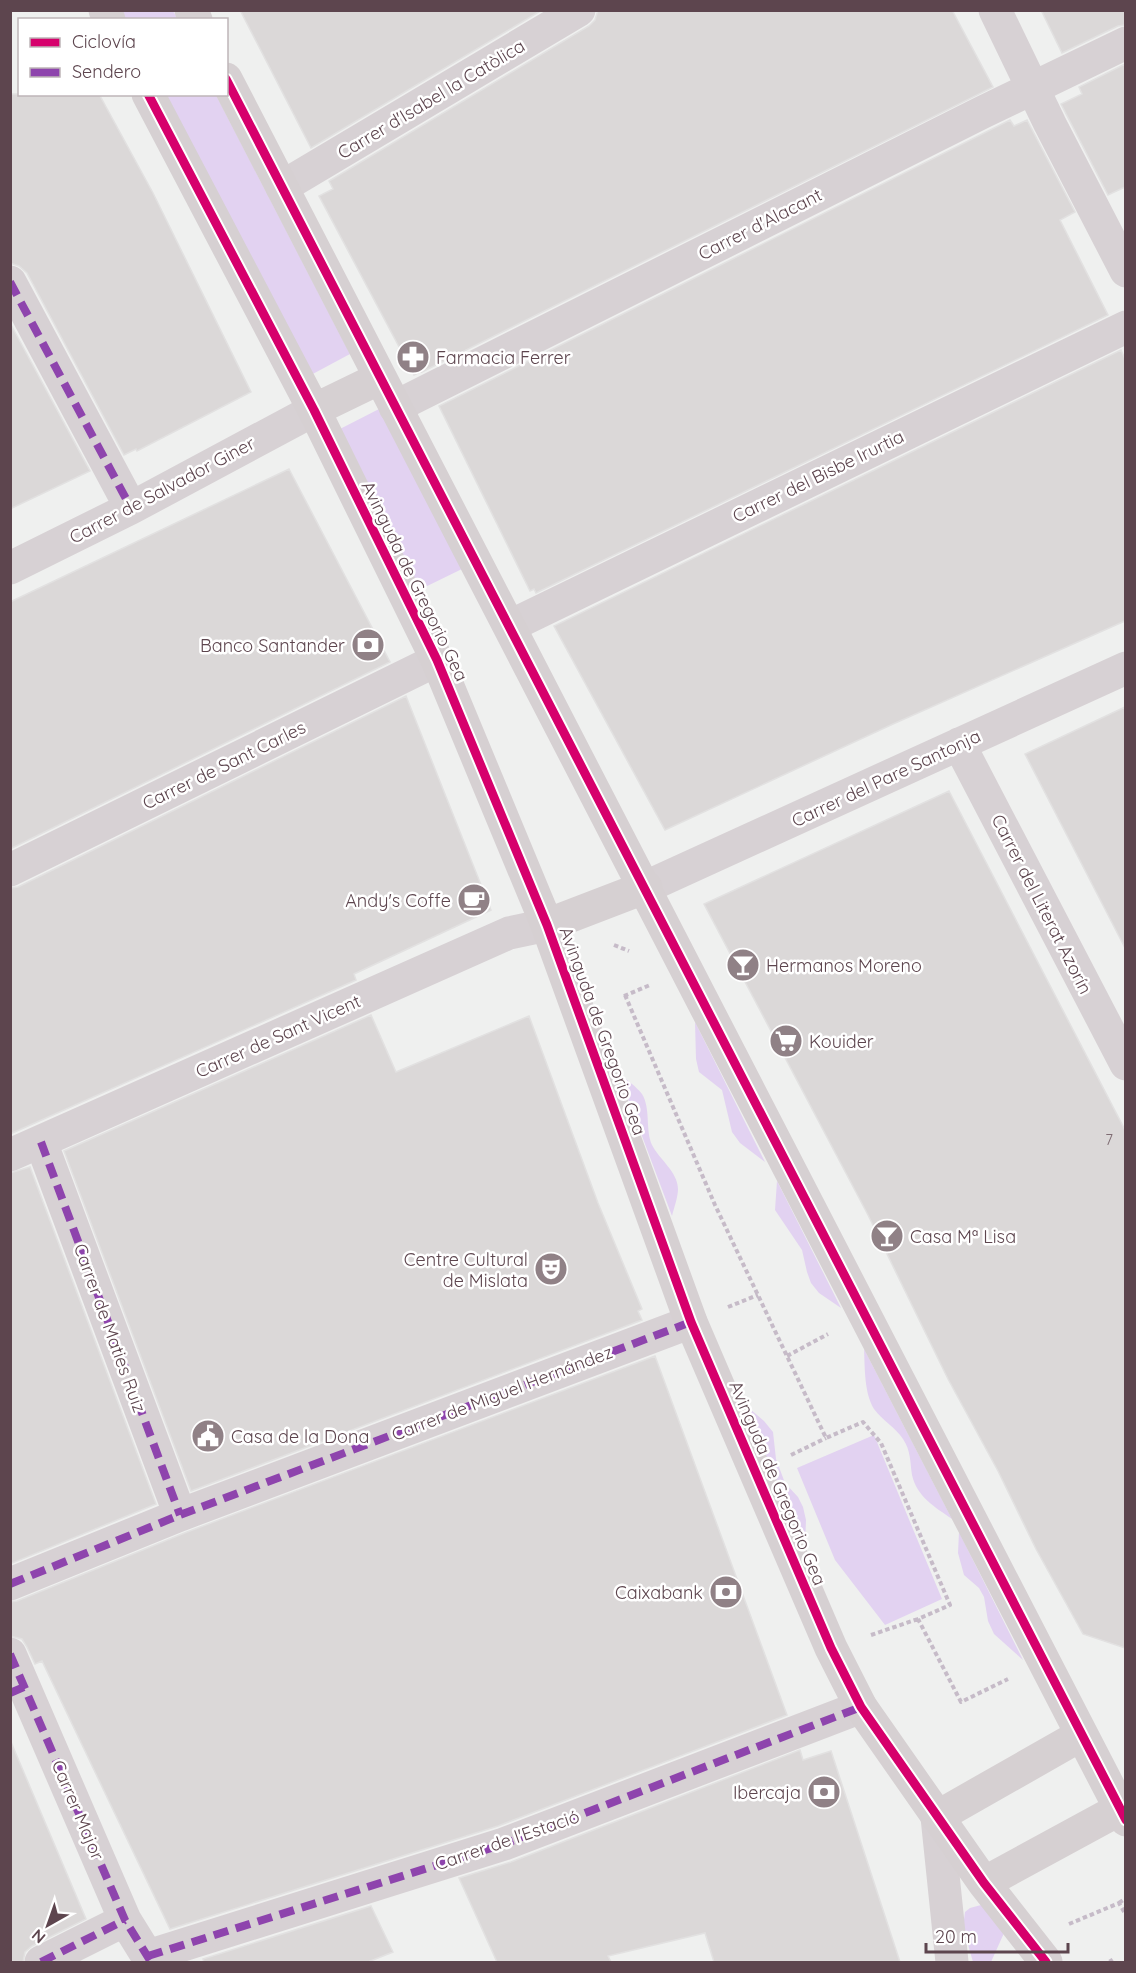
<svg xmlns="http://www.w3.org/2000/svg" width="1136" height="1973" font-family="Quicksand,sans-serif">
  <rect width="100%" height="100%" fill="#eff0ef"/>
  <path fill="#e2d2f1" d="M 121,11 L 173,11 L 178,19 L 125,19 Z
    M 164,95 L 216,95 L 350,354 L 309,376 Z
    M 381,408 L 462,569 L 419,590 L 338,430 Z
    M 695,1022 L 765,1162 L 740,1143 L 732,1132 L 722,1090 L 699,1072 L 696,1059 Z
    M 618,1072 C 625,1079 636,1086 642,1094 C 651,1109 645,1129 652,1145 C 659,1159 678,1172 678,1189 C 678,1197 674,1208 672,1216 Z
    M 777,1181 L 841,1308 L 819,1293 L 811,1283 L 807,1272 L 802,1250 L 775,1210 Z
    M 864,1349 L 952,1519 C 935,1507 917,1497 912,1475 C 910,1462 911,1451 903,1439 C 896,1428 882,1420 874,1409 C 864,1392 865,1368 864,1349 Z
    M 743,1403 L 764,1421 L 773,1432 L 776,1459 L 785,1483 L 798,1497 L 803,1507 L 806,1520 L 805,1546 L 770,1472 Z
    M 874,1435 L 942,1599 L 885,1625 L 835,1560 L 797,1468 Z
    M 959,1532 L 1023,1660 L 994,1634 L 988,1621 L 984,1597 L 979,1588 L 964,1575 L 958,1553 Z
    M 981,1905 L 1004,1933 L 991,1962 L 973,1962 L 963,1927 L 965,1912 L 970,1908 Z"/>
  <path fill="#dbd8d8" stroke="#e2e1e1" stroke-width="1.5" d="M 240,10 L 542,10 L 311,148 Z
    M 598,10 L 952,10 L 993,87 L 422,372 L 422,371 L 414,375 L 319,196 L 333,189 L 329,181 L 589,26 L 595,20 Z
    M 1041,10 L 1125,10 L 1125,25 L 1118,26 L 1062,53 Z
    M 1125,64 L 1125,187 L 1108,195 L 1061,104 L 1082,94 L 1079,87 Z
    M 10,94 L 99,94 L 153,193 L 251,392 L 137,451 L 136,449 L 124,455 L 27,273 L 19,266 L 10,263 Z
    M 1010,120 L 1014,126 L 1027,120 L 1075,212 L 1060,220 L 1108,315 L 536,593 L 534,589 L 530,591 L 439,406 Z
    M 10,323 L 90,471 L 10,509 Z
    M 1121,350 L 1125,359 L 1125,621 L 893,724 L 665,830 L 554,626 Z
    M 289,469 L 390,662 L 10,849 L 10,602 Z
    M 406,696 L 491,910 L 354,974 L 356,980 L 10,1134 L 10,888 L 18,887 Z
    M 1125,707 L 1125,948 L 1025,754 Z
    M 949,791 L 1125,1130 L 1125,1648 L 1083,1634 L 1036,1549 L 998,1471 L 948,1379 L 868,1215 L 704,904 Z
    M 371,1015 L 396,1072 L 529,1016 L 598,1203 L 642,1309 L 638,1311 L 642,1320 L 191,1491 L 64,1151 Z
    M 30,1167 L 156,1504 L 10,1564 L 10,1173 Z
    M 655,1356 L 787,1715 L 498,1826 L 170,1929 L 42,1661 L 35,1664 L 27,1647 L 22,1639 L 10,1636 L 10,1602 L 17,1601 L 187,1532 Z
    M 11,1742 L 86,1919 L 32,1946 L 25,1952 L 23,1962 L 10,1962 Z
    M 800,1750 L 803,1760 L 831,1751 L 900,1962 L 714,1962 L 705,1933 L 608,1956 L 611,1962 L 497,1962 L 459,1878 L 511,1862 Z
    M 371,1906 L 393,1952 L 368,1962 L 204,1962 L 203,1959 Z"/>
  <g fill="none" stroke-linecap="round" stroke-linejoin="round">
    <path stroke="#c6bbc8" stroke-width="4" stroke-dasharray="4.5 3" stroke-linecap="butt" d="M 614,945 L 629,951
      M 625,995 L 715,1205 L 826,1438 L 863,1422 L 881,1443 L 950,1605 L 918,1619 L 961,1702 L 1008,1679
      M 624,996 L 650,985
      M 728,1307 L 758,1295
      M 787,1356 L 828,1334
      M 791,1455 L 826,1438
      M 871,1635 L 918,1619
      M 1119,1903 L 1126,1898
      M 1069,1924 L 1119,1903 L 1126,1915
      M 1110,1959 L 1112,1962"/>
    <path stroke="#d7d1d4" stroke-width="33" d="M 995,10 L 1050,124 L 1126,271
      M 282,187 L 579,10
      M 10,282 L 131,508
      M 395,407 L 983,112 L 1126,43
      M 10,568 L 131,508 L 314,410
      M 510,626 L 1126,327
      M 959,744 L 1126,1064
      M 10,870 L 437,660
      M 646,887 L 1126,668
      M 41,1142 L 180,1515
      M 10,1155 L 509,933 L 547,925
      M 10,1584 L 180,1515 L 691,1322
      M 10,1654 L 125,1920 L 151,1962
      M 937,1817 L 952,1962
      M 148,1956 L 504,1844 L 861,1707
      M 41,1962 L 125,1920"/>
    <path stroke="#d6d0d2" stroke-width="33" d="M 105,10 L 109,20
      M 191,10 L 196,20
      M 226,79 C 527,658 826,1239 1126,1820
      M 148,94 L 314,410 L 437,660 L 547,925 L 691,1322 L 831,1648 L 861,1707 L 984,1883 L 1046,1962
      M 314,410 L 380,378
      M 547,925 L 646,887
      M 937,1817 L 1081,1735
      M 984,1883 L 1120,1809"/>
    <path stroke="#8e44ad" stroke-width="8" stroke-dasharray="15 8" stroke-linecap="butt" d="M 10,282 L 131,508
      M 41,1142 L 180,1515
      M 10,1584 L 180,1515 L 691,1322
      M 10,1654 L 125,1920 L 151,1962
      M 10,1693 L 24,1687
      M 148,1956 L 504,1844 L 861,1707
      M 41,1962 L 125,1920"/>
    <g stroke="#fff" stroke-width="13">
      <path id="cycleway" d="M 226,79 C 527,658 826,1239 1126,1820
        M 148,94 L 314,410 L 437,660 L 547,925 L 691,1322 L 831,1648 L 861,1707 L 984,1883 L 1046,1962"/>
    </g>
    <use href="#cycleway" stroke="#d6006c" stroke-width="9"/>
  </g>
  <defs>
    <g id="pharmacy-disc" transform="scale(1.725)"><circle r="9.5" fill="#908186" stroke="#fff"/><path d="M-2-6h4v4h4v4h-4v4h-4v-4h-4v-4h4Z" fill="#fff"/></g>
    <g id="bank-disc" transform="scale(1.725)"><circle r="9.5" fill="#908186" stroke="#fff"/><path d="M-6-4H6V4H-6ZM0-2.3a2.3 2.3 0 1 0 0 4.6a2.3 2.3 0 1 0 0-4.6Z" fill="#fff"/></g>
    <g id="cafe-disc" transform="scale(1.725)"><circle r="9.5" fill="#908186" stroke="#fff"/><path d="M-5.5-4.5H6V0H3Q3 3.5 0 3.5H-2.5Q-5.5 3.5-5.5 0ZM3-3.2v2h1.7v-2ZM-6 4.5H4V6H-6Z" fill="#fff"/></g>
    <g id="bar-disc" transform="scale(1.725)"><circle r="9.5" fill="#908186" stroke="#fff"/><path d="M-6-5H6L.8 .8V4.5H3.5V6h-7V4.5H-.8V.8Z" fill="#fff"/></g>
    <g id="supermarket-disc" transform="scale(1.725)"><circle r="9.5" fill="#908186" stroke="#fff"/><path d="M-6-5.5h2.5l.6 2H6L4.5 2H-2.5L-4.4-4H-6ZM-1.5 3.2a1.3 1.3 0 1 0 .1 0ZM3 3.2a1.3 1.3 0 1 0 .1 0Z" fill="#fff"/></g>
    <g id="theatre-disc" transform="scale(1.725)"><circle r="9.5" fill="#908186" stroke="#fff"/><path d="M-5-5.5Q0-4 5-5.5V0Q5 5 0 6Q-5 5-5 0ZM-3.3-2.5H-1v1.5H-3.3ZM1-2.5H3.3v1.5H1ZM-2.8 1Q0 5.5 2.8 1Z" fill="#fff"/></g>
    <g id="civic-disc" transform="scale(1.725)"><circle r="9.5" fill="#908186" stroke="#fff"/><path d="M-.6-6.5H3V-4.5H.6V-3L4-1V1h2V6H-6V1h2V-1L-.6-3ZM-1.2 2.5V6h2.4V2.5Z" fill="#fff"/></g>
  </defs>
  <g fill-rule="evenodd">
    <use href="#pharmacy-disc" x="413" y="357"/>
    <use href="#bank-disc" x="368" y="645"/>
    <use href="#cafe-disc" x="474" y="900"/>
    <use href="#bar-disc" x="743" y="965"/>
    <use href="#supermarket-disc" x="786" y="1041"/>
    <use href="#bar-disc" x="887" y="1236"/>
    <use href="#theatre-disc" x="551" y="1269"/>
    <use href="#civic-disc" x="208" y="1436"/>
    <use href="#bank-disc" x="726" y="1592"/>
    <use href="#bank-disc" x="824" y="1792"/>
  </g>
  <g text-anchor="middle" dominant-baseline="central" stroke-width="5" stroke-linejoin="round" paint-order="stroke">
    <g font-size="15" fill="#7e6b72">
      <text x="1109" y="1139">7</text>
    </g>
    <g font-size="18" fill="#5d454e" stroke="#fff">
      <text transform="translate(431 99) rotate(-31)">Carrer d'Isabel la Catòlica</text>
      <text transform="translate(760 224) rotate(-27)">Carrer d'Alacant</text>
      <text transform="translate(818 476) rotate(-26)">Carrer del Bisbe Irurtia</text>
      <text transform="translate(162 490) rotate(-28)">Carrer de Salvador Giner</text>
      <text transform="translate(415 581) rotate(64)">Avinguda de Gregorio Gea</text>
      <text transform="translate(224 765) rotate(-26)">Carrer de Sant Carles</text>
      <text transform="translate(886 778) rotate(-25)">Carrer del Pare Santonja</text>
      <text transform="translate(1042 904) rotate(63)">Carrer del Literat Azorín</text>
      <text transform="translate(603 1031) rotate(70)">Avinguda de Gregorio Gea</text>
      <text transform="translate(278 1036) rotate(-24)">Carrer de Sant Vicent</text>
      <text transform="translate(110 1328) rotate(70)">Carrer de Maties Ruiz</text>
      <text transform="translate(502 1393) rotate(-21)">Carrer de Miguel Hernández</text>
      <text transform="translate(778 1483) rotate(67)">Avinguda de Gregorio Gea</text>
      <text transform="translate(78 1810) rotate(67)">Carrer Major</text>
      <text transform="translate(507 1840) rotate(-19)">Carrer de l'Estació</text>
    </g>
    <g font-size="18" fill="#5d454e" stroke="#fff" text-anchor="start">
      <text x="436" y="357">Farmacia Ferrer</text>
      <text x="345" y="645" text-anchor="end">Banco Santander</text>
      <text x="451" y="900" text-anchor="end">Andy's Coffe</text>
      <text x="766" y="965">Hermanos Moreno</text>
      <text x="809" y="1041">Kouider</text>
      <text x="910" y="1236">Casa Mª Lisa</text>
      <text x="528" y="1259" text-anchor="end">Centre Cultural<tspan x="528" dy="21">de Mislata</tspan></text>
      <text x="231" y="1436">Casa de la Dona</text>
      <text x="703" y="1592" text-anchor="end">Caixabank</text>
      <text x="801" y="1792" text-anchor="end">Ibercaja</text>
    </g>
  </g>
  <rect width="1136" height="1973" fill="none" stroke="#5d454e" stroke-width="24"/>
  <rect x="18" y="18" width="210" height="78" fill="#ffffff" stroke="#beb5b8" stroke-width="1.5"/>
  <rect x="30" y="38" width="30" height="9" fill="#d6006c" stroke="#beb5b8" stroke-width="1.5"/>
  <text x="72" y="48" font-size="18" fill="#5d454e">Ciclovía</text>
  <rect x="30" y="68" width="30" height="9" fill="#8e44ad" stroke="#beb5b8" stroke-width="1.5"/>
  <text x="72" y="78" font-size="18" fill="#5d454e">Sendero</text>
  <g transform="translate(48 1925) rotate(220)" stroke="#ffffff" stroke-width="4.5" paint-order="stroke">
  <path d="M0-4.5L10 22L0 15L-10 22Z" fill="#5d454e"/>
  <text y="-9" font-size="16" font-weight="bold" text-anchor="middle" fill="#5d454e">N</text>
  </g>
  <path d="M926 1943v9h142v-9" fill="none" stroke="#5d454e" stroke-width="3"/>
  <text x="935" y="1943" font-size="18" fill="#5d454e" stroke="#ffffff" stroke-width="4.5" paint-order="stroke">20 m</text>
</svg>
